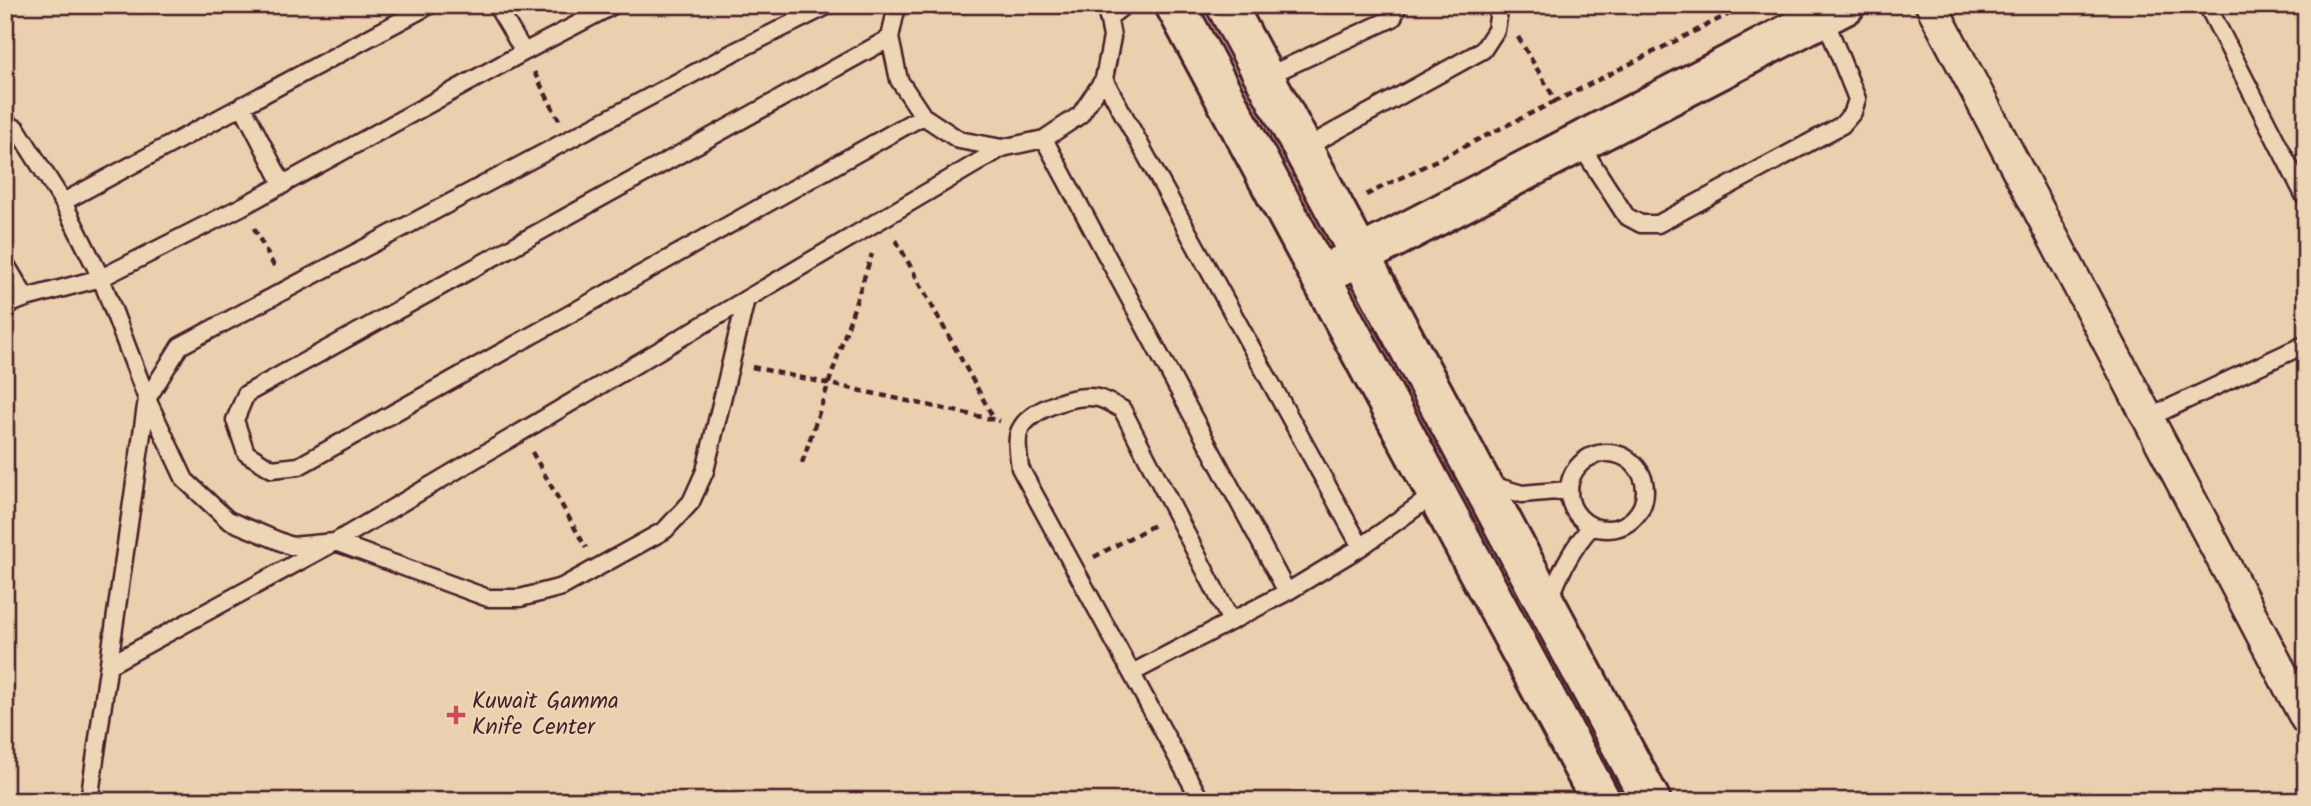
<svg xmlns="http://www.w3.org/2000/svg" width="2311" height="806" font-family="Kalam,sans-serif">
  <rect width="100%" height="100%" fill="#ead0ae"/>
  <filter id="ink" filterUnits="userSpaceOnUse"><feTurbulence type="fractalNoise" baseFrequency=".0143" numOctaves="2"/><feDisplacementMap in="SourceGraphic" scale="14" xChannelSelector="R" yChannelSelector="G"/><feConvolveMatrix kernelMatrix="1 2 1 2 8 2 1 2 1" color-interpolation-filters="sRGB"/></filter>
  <g filter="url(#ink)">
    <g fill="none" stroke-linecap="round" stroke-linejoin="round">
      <g stroke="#4a1f2b" stroke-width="21">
        <path id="lane" d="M 496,5 L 524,52
          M 897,5 L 890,38 L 899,80 L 923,116 L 959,140 L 1002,148 L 1044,139 L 1080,115 L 1104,79 L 1112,37 L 1106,5
          M 2207,5 L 2306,199
          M 1108,18 L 1125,5
          M 890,38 L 246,394 L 235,420 L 246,453 L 272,469 L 299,466 L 923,116
          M 1265,77 L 1393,18 L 1398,5
          M 1104,79 L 1361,547
          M 242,105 L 283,185
          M 5,123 L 17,129 L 63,202 L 430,5
          M 1044,139 L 1287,592
          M 1579,143 L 1626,216 L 1641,224 L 1658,224 L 1842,125 L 1853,112 L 1857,99 L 1824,17
          M 1303,149 L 1483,50 L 1496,30 L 1500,5
          M 63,202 L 101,278 L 147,399 L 185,480 L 228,520 L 291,546 L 335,542 L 488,598 L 520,598 L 562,587 L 665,530 L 691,502 L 705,471 L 746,299
          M 5,263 L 26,298
          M 5,306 L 26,298 L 101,278 L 243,206 L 524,52 L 614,5
          M 2148,418 L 2306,344
          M1569 491a38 38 0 1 1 76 0a38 38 0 1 1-76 0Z
          M 1488,484 L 1522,494 L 1568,490
          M 1549,601 C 1560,573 1571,549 1591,527
          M 109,665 L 335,542 L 1002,148
          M 1132,673 L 1287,592 L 1361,547 L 1436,493
          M 89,801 L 147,399 L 180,346 L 734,52 L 829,5
          M 1201,801 L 1020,468 C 1019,457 1015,440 1020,430 C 1030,409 1076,393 1098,398 C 1106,400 1115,406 1122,409 L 1231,621"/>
      </g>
      <g stroke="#4a1f2b" stroke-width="35">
        <path id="street" d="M 1931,5 L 2306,719"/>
      </g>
      <g stroke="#4a1f2b" stroke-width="44">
        <path id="secondary" d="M 1175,5 L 1601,801
          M 1226,5 L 1651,801
          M 1340,266 L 1845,5"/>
      </g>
      <path stroke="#4a1f2b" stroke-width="4.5" stroke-dasharray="7 5" stroke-linecap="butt" d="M 1518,37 L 1556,101 L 1747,5
        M 534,72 L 559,120
        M 1366,195 L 1556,101
        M 254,228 L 276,270
        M 896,240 L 994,419
        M 752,367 L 1000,421
        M 532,452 L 586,548
        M 802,463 L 872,254
        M 1094,557 L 1154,525"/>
      <use href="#lane" stroke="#ecd6b5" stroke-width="16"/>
      <use href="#street" stroke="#ecd6b5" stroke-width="30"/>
      <use href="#secondary" stroke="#ecd6b5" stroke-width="38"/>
    </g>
  </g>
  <path fill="#d1495b" stroke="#ecd6b5" stroke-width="2.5" d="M452.5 704.5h7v7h7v7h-7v7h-7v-7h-7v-7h7z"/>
  <g text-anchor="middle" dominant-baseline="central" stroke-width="5" stroke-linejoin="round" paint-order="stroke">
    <g font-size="23" fill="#4a1f2b" stroke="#ecd6b5" text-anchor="start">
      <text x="472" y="702">Kuwait Gamma<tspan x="472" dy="26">Knife Center</tspan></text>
    </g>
  </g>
  <rect width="2311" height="806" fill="none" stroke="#ecd6b5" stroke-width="28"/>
  <rect x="14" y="14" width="2283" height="778" fill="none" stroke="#4a1f2b" stroke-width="2.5" filter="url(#ink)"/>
</svg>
